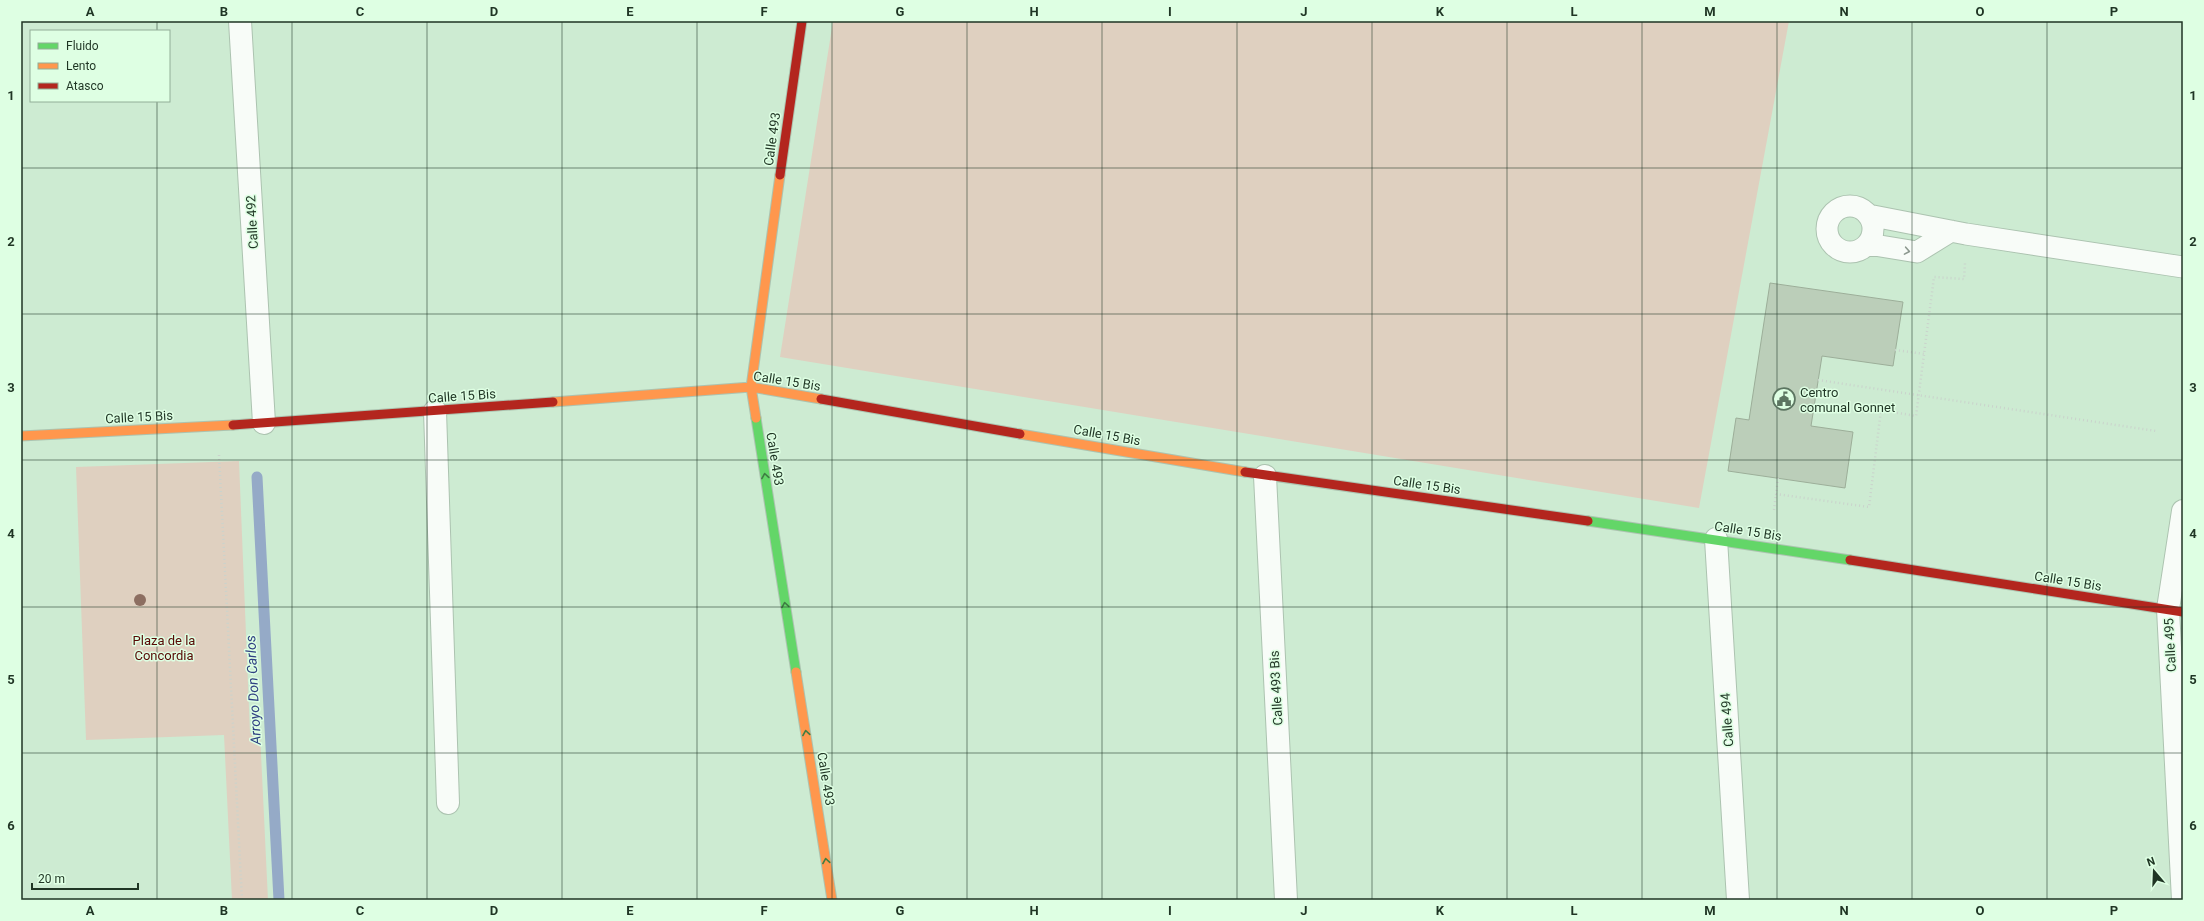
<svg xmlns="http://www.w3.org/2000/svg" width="2204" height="921" font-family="Roboto,sans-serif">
  <rect width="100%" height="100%" fill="#cdebd2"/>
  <path fill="#dfd0c0" d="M 833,21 L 1789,21 L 1699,508 L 780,357 Z
    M 239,461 L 250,733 L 260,733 L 268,900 L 232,900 L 224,735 L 86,740 L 76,467 Z"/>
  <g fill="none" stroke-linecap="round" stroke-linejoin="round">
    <path stroke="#95aac7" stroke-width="11" d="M 257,477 L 279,900"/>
  </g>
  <path fill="#bbceb9" stroke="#9cae99" d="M 1770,283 L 1903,302 L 1893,366 L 1822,356 L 1811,426 L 1853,432 L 1845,488 L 1728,471 L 1736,418 L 1749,420 Z"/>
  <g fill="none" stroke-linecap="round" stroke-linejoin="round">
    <g stroke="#acc3b0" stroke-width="23">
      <path id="lane" d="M1827 229a23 23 0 1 1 46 0a23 23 0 1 1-46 0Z
        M 1868,215 L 1966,234 L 2183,267
        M 1868,244 L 1917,252 L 1951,231"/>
    </g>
    <g stroke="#acc3b0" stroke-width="24">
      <path id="street" d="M 240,21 L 264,423
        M 435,411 L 448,803
        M 1265,476 L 1286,900
        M 1716,539 L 1738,900
        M 2183,900 L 2168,609 L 2183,511"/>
    </g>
    <g stroke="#acc3b0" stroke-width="11">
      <path id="fast" d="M 756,418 L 796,672
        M 1588,521 L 1850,560"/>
    </g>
    <g stroke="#acc3b0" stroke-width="11">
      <path id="slow" d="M 553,402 L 751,387 L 821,399
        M 756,418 L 751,387 L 780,175
        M 1020,434 L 1245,472
        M 21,436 L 233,425
        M 796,672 L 832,900"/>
    </g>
    <g stroke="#acc3b0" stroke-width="11">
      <path id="jam" d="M 780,175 L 802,21
        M 821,399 L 1020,434
        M 233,425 L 553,402
        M 1245,472 L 1588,521
        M 1850,560 L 2183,612"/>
    </g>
    <path stroke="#cad3cc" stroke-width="2.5" stroke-dasharray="1 3" stroke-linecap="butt" d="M 1895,350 L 1925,354
      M 1818,380 L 2156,431
      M 219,455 L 242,900
      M 1778,478 L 1776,494 L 1869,507 L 1881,410 L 1916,416 L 1934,277 L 1964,279 L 1965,263
      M 1774,510 L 1776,494"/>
    <use href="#lane" stroke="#f8fcf8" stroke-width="21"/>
    <use href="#street" stroke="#f8fcf8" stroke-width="22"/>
    <use href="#fast" stroke="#63d668" stroke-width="9"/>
    <use href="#slow" stroke="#ff974d" stroke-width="9"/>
    <use href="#jam" stroke="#b3261e" stroke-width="9"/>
  </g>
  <circle fill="#8c6e61" cx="140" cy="600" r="6"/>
  <defs><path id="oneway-chevron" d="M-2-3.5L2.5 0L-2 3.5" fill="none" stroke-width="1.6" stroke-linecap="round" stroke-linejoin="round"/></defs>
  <use stroke="#8c988e" href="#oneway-chevron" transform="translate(1907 251) rotate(10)"/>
  <g stroke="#3e7d43">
    <use href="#oneway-chevron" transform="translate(765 476) rotate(-99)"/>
    <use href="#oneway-chevron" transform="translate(785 605) rotate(-99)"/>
    <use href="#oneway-chevron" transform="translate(806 733) rotate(-99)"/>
    <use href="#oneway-chevron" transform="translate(826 861) rotate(-99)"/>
  </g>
  <path fill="none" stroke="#1f3524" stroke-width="1" stroke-opacity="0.55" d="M 157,21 L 157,31M 292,21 L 292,900M 427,21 L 427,900M 562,21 L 562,900M 697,21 L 697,900M 832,21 L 832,900M 967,21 L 967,900M 1102,21 L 1102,900M 1237,21 L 1237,900M 1372,21 L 1372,900M 1507,21 L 1507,900M 1642,21 L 1642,900M 1777,21 L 1777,900M 1912,21 L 1912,900M 2047,21 L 2047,900M 157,101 L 157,900M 21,168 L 2183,168M 21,314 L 2183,314M 21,460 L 2183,460M 21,607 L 2183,607M 21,753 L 2183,753"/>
  <defs>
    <g id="civic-ring" transform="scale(1.15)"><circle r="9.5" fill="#deffe3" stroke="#5c7561" stroke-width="1.5"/><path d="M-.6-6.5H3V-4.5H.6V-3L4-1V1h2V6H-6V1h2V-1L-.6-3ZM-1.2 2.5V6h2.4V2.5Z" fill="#5c7561"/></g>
  </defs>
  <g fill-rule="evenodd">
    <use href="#civic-ring" x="1784" y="399"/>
  </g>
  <g text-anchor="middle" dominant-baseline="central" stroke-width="3" stroke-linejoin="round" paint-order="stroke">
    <g font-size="13" fill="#1f3524" stroke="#deffe3">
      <text transform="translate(772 139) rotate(-82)">Calle 493</text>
      <text transform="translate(252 222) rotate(-93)">Calle 492</text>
      <text transform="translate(787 381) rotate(9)">Calle 15 Bis</text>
      <text transform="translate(462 396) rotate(-4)">Calle 15 Bis</text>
      <text transform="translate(139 417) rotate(-3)">Calle 15 Bis</text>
      <text transform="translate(1107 435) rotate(10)">Calle 15 Bis</text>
      <text transform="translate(775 459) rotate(81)">Calle 493</text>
      <text transform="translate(1427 485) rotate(8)">Calle 15 Bis</text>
      <text transform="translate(1748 531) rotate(9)">Calle 15 Bis</text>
      <text transform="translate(2068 581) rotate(9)">Calle 15 Bis</text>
      <text transform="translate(2170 645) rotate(-93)">Calle 495</text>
      <text transform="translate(1276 688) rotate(-93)">Calle 493 Bis</text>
      <text transform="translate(1727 720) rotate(-94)">Calle 494</text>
      <text transform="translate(826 779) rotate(81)">Calle 493</text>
    </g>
    <g font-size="13" fill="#1f3524" stroke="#deffe3" text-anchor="start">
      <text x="1800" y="392">Centro<tspan x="1800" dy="15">comunal Gonnet</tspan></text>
    </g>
    <g font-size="13" fill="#570804" stroke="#deffe3">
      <text x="164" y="640">Plaza de la<tspan x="164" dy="15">Concordia</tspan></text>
    </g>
    <g font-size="14" font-style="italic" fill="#304182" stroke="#deffe3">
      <text transform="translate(253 690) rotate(-93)">Arroyo Don Carlos</text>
    </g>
  </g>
  <rect width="2204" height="921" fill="none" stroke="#deffe3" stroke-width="44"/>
  <rect x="30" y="30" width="140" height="72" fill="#deffe3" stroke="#92ae97"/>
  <rect x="38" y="43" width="20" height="6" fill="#63d668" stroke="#92ae97"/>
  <text x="66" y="50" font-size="12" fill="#1f3524">Fluido</text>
  <rect x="38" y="63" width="20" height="6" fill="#ff974d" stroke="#92ae97"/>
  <text x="66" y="70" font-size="12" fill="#1f3524">Lento</text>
  <rect x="38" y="83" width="20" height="6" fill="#b3261e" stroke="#92ae97"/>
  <text x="66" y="90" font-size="12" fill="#1f3524">Atasco</text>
  <g transform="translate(2154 871) rotate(341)" stroke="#deffe3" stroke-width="3" paint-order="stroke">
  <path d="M0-3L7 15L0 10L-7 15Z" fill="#1f3524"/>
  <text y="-6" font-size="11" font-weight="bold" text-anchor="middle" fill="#1f3524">N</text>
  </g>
  <path d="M32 883v6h106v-6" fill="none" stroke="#1f3524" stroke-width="2"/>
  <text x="38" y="883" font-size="12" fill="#1f3524" stroke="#deffe3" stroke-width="3" paint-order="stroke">20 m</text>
  <rect x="22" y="22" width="2160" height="877" fill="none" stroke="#1f3524" stroke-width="1.5"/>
  <g font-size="13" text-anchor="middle" font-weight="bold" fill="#1f3524">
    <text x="90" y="16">A</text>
    <text x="224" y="16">B</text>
    <text x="360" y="16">C</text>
    <text x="494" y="16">D</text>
    <text x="630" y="16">E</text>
    <text x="764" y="16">F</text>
    <text x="900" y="16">G</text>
    <text x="1034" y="16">H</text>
    <text x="1170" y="16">I</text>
    <text x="1304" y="16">J</text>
    <text x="1440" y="16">K</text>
    <text x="1574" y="16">L</text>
    <text x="1710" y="16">M</text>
    <text x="1844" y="16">N</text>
    <text x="1980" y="16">O</text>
    <text x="2114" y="16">P</text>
    <text x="11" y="100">1</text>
    <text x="2193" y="100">1</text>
    <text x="11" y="246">2</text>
    <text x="2193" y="246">2</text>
    <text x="11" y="392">3</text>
    <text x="2193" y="392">3</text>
    <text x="11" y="538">4</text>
    <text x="2193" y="538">4</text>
    <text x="11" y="684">5</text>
    <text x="2193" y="684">5</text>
    <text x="11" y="830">6</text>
    <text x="2193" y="830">6</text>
    <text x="90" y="915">A</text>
    <text x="224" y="915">B</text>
    <text x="360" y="915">C</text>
    <text x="494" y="915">D</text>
    <text x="630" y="915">E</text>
    <text x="764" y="915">F</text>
    <text x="900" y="915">G</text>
    <text x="1034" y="915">H</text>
    <text x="1170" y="915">I</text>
    <text x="1304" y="915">J</text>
    <text x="1440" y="915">K</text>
    <text x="1574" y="915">L</text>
    <text x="1710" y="915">M</text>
    <text x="1844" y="915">N</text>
    <text x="1980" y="915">O</text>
    <text x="2114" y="915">P</text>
  </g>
</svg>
